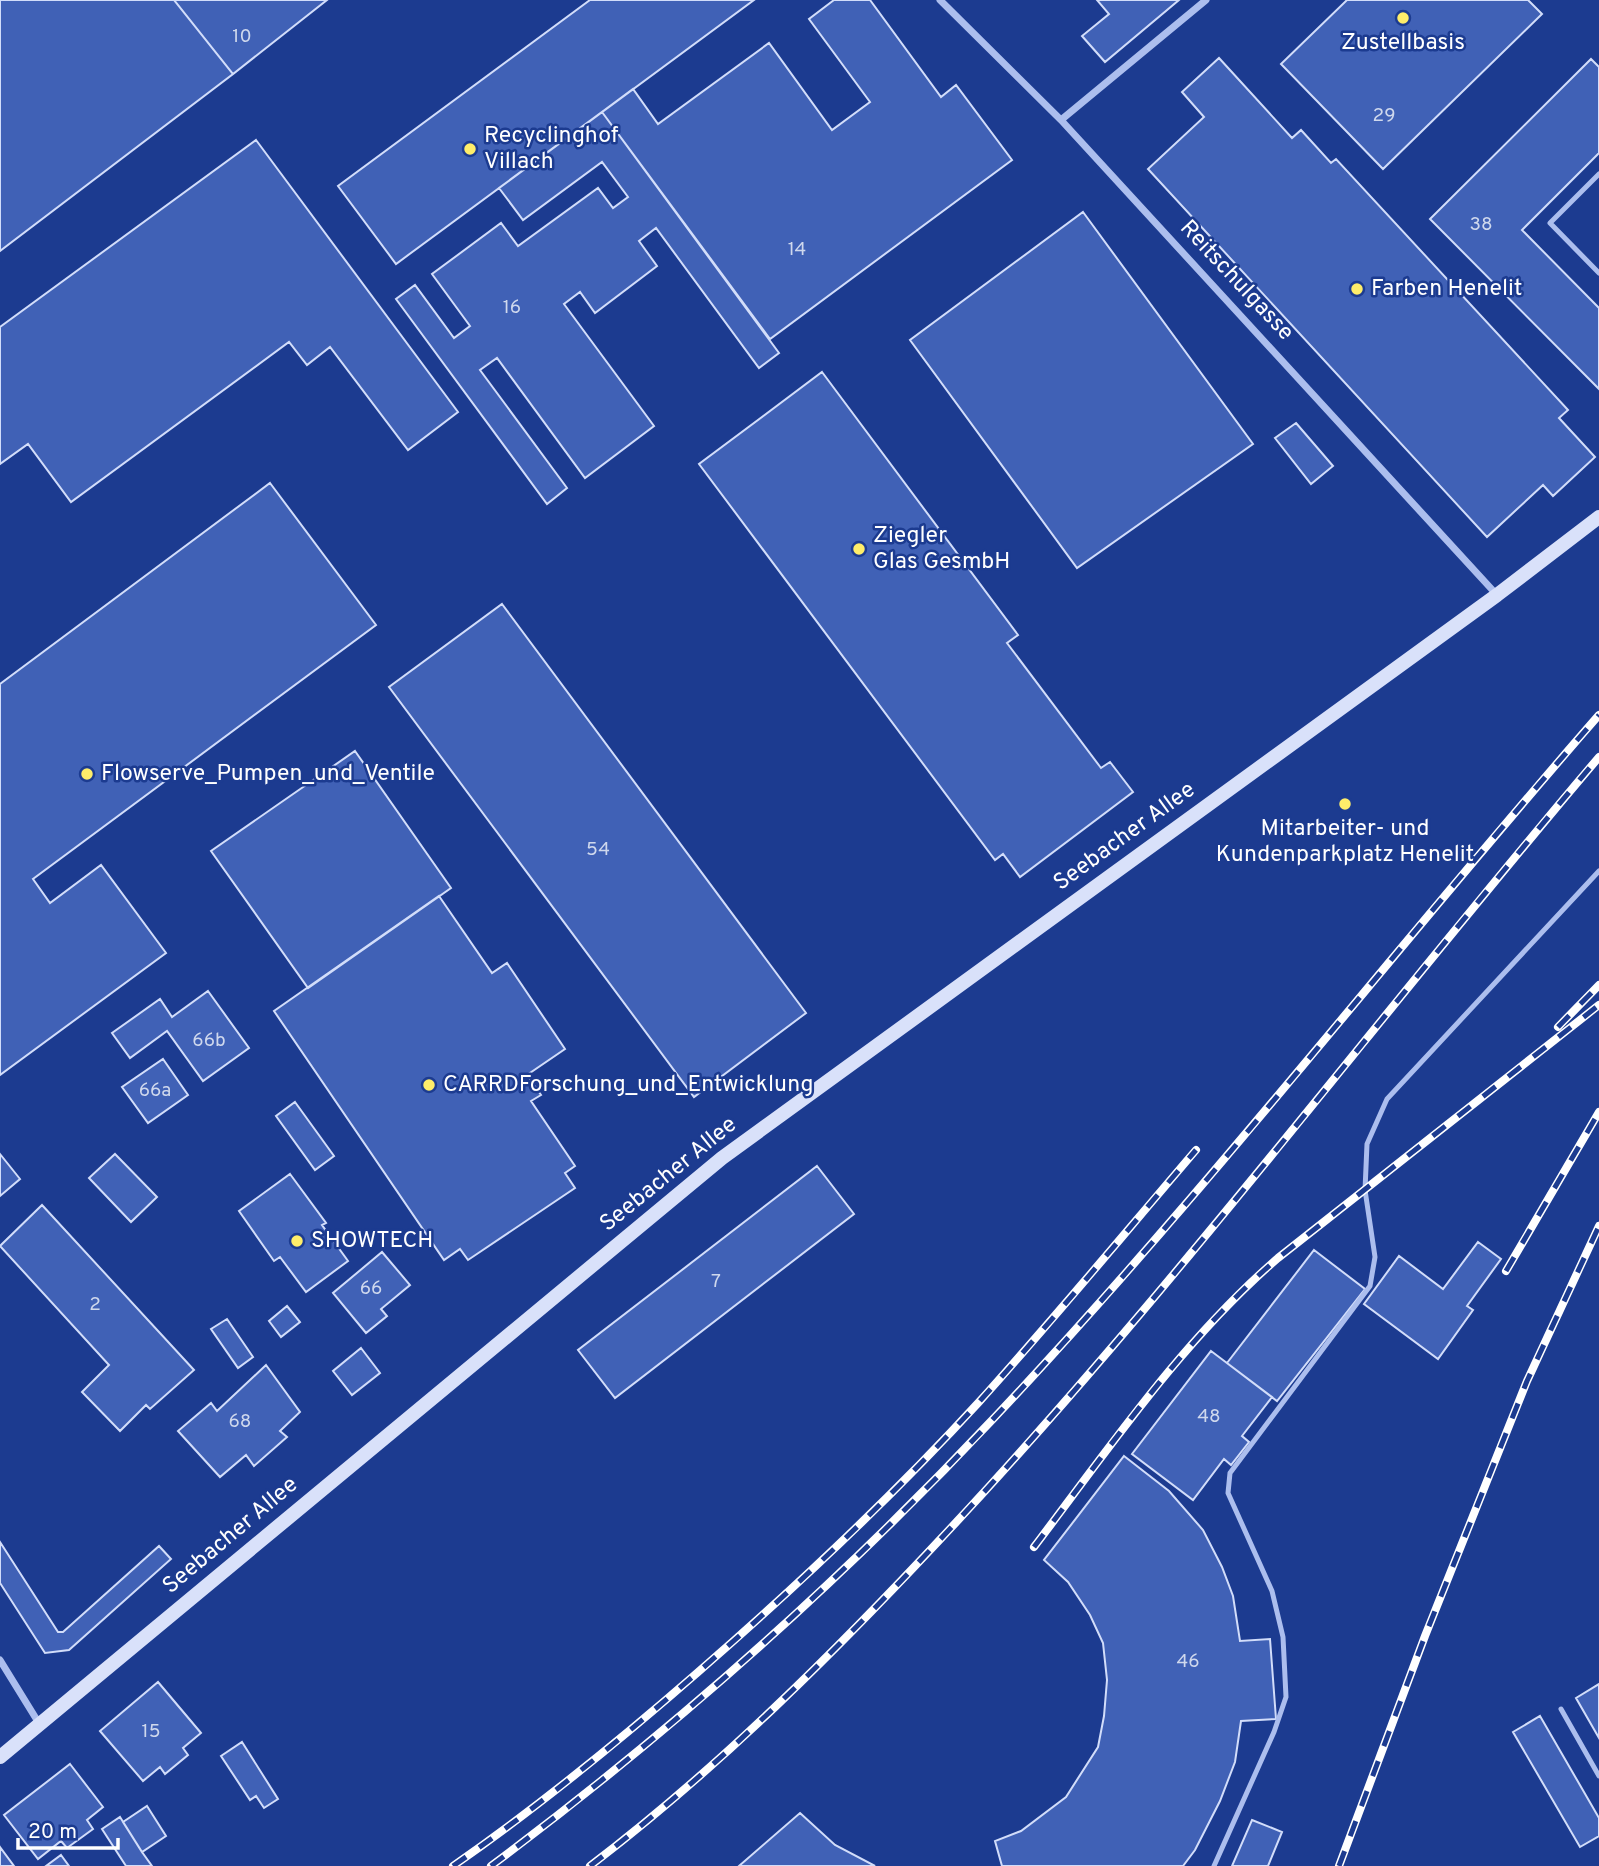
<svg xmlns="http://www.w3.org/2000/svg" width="1599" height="1866" font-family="Overpass,sans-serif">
  <rect width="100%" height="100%" fill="#1c3b90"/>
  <path fill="#4061b6" stroke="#d2ddfa" stroke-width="2" d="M 0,0 L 174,0 L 233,74 L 0,251 Z
    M 174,0 L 327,0 L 233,74 Z
    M 590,0 L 754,0 L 396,264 L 338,186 Z
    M 834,0 L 870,0 L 941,97 L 956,85 L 1012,160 L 770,339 L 602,112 L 633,89 L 658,124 L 769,43 L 832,130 L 870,102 L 809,19 Z
    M 1097,0 L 1179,0 L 1105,62 L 1082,36 L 1109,14 Z
    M 1347,0 L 1528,0 L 1542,14 L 1383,169 L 1281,64 Z
    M 1219,58 L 1292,138 L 1301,130 L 1331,163 L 1336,159 L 1568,410 L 1559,418 L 1595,457 L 1553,496 L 1543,485 L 1487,537 L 1148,169 L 1204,117 L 1182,92 Z
    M 1591,59 L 1599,67 L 1599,153 L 1522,230 L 1599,308 L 1599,389 L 1430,219 Z
    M 602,112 L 779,353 L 759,368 L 656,228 L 639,241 L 657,266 L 595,313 L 580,292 L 564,304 L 654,426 L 585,478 L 497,358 L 480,370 L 567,488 L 547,504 L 396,299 L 415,285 L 454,338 L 470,326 L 432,274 L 501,223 L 518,246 L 598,188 L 613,208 L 628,197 L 602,162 L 523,220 L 499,188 Z
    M 256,140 L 458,412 L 408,450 L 330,347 L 307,365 L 289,342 L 71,502 L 28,444 L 0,464 L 0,327 Z
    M 1083,212 L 1253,444 L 1077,568 L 910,340 Z
    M 822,372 L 1018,635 L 1007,643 L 1101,768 L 1110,762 L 1133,792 L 1020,877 L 1003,854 L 995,860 L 699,464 Z
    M 1296,423 L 1333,466 L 1311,484 L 1275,438 Z
    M 270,483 L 376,625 L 33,879 L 50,903 L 101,865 L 166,953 L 0,1075 L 0,684 Z
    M 502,604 L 806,1013 L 694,1097 L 389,687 Z
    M 355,751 L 451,888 L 308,988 L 211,851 Z
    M 439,896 L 492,973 L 507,963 L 565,1049 L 527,1075 L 541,1095 L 531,1101 L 575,1166 L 565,1173 L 575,1188 L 468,1260 L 460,1249 L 444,1260 L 274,1011 Z
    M 208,991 L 249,1048 L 203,1081 L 167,1031 L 130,1058 L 112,1033 L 160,999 L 172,1017 Z
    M 163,1059 L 188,1095 L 148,1123 L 122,1087 Z
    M 295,1102 L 334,1156 L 315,1170 L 276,1116 Z
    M 0,1154 L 20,1179 L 0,1196 Z
    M 115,1154 L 157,1197 L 131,1222 L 89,1178 Z
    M 817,1166 L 854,1214 L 615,1398 L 578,1350 Z
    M 290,1174 L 326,1223 L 322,1225 L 348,1261 L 306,1292 L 280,1257 L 274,1261 L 239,1211 Z
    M 42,1205 L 194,1370 L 150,1409 L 146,1405 L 120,1431 L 82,1392 L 109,1365 L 0,1246 Z
    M 1478,1242 L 1501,1259 L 1467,1306 L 1473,1310 L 1438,1359 L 1364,1304 L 1399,1256 L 1443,1289 Z
    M 1314,1250 L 1365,1289 L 1277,1401 L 1227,1363 Z
    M 382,1252 L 410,1285 L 381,1309 L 387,1316 L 366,1333 L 333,1293 Z
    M 287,1306 L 300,1322 L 281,1337 L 269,1321 Z
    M 227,1319 L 253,1357 L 238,1368 L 211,1329 Z
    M 361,1348 L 380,1373 L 352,1395 L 333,1371 Z
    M 1211,1351 L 1272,1397 L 1242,1436 L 1249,1442 L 1231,1465 L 1224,1459 L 1193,1500 L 1132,1454 Z
    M 266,1365 L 300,1412 L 280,1431 L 287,1437 L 254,1466 L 246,1455 L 220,1477 L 178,1431 L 211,1403 L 217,1411 Z
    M 1124,1456 L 1169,1491 L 1203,1530 L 1222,1567 L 1233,1596 L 1240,1641 L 1270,1639 L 1276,1719 L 1241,1721 L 1235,1762 L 1220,1801 L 1195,1850 L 1183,1866 L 1002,1866 L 995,1841 L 1021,1831 L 1066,1797 L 1098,1747 L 1104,1716 L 1107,1680 L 1103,1643 L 1090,1615 L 1068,1582 L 1044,1560 Z
    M 0,1542 L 58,1632 L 63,1632 L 159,1546 L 171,1559 L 69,1650 L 45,1653 L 0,1583 Z
    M 158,1682 L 201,1733 L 183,1748 L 188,1755 L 165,1774 L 160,1767 L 143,1781 L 100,1731 Z
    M 1599,1684 L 1599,1738 L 1576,1698 Z
    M 1540,1716 L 1599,1818 L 1599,1836 L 1580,1847 L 1513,1732 Z
    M 242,1742 L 278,1799 L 264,1808 L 256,1796 L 250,1800 L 221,1756 Z
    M 70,1764 L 103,1807 L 87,1820 L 93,1829 L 67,1848 L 61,1841 L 38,1859 L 4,1815 Z
    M 147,1806 L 166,1836 L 142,1852 L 123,1822 Z
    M 800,1813 L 835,1845 L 875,1866 L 739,1866 Z
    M 120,1817 L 142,1852 L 152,1866 L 126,1866 L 102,1829 Z
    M 1252,1820 L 1282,1832 L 1268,1866 L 1232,1866 Z
    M 0,1847 L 14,1866 L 0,1866 Z
    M 61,1855 L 69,1866 L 46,1866 Z"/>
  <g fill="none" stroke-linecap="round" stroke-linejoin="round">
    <path stroke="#acbeee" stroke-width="5" d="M 1599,174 L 1550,223 L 1599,273
      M 1561,1709 L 1599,1776
      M 1214,1866 L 1274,1732 L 1286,1697 L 1283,1637 L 1272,1591 L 1228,1493 L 1230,1473 L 1370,1286 L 1375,1257 L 1365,1190 L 1367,1144 L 1387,1099 L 1599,871"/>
    <path stroke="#acbeee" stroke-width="7" d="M 940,0 L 1061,120 L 1497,595
      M 1061,120 L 1206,0
      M 0,1660 L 40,1725"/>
    <path stroke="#d9e1fa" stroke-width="14" d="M 0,1757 L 722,1158 L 1497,595 L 1599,517"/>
    <g stroke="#fff" stroke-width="8">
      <path id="rail" d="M 1558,1027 L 1599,985
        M 1506,1271 L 1599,1112
        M 1034,1547 C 1110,1447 1182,1341 1278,1258 L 1599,1005
        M 453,1866 C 538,1807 619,1741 697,1673 C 796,1587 891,1498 979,1402 C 1053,1320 1124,1234 1196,1150
        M 491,1866 C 672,1731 841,1581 995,1417 C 1207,1192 1396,947 1599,715
        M 590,1866 C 721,1766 836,1651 948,1531 C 1178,1285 1380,1014 1599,757
        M 1339,1866 L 1425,1636 L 1527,1381 L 1599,1226"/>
    </g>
    <use href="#rail" stroke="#1c3b90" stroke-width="5" stroke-dasharray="16" stroke-linecap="butt"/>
  </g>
  <g fill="#feed6a" stroke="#1c3b90" stroke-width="2.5">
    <circle cx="1403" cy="18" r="7"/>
    <circle cx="470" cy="149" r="7"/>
    <circle cx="1357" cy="289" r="7"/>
    <circle cx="859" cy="549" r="7"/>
    <circle cx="87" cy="774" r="7"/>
    <circle cx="1345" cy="804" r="7"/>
    <circle cx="429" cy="1085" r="7"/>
    <circle cx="297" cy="1241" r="7"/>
  </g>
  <g text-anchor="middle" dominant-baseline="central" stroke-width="5" stroke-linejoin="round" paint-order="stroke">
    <g font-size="19" fill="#cfd8ed">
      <text x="242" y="37">10</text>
      <text x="1384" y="116">29</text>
      <text x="1481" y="225">38</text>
      <text x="797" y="250">14</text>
      <text x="512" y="308">16</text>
      <text x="598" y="850">54</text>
      <text x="209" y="1041">66b</text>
      <text x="155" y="1091">66a</text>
      <text x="716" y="1282">7</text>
      <text x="371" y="1289">66</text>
      <text x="95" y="1305">2</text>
      <text x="1209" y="1417">48</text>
      <text x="240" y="1422">68</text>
      <text x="1188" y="1662">46</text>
      <text x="151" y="1732">15</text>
    </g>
    <g font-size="23" fill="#fff" stroke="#1c3b90" text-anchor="start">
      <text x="1403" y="43" text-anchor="middle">Zustellbasis</text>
      <text x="484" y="136">Recyclinghof<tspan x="484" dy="26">Villach</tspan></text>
      <text x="1371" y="289">Farben Henelit</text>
      <text x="873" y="536">Ziegler<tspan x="873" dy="26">Glas GesmbH</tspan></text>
      <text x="101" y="774">Flowserve_Pumpen_und_Ventile</text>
      <text x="1345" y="829" text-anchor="middle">Mitarbeiter- und<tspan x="1345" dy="26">Kundenparkplatz Henelit</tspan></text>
      <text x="443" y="1085">CARRDForschung_und_Entwicklung</text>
      <text x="311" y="1241">SHOWTECH</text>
    </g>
    <g font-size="23" fill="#fff" stroke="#1c3b90">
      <text transform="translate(1236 281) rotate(47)">Reitschulgasse</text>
      <text transform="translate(1125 837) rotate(-36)">Seebacher Allee</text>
      <text transform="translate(669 1175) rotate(-39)">Seebacher Allee</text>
      <text transform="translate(231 1536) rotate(-40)">Seebacher Allee</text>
    </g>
  </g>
  <path d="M18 1838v10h100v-10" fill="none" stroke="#ffffff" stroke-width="3.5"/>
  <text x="28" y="1838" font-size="21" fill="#ffffff" stroke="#1c3b90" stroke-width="5" paint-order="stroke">20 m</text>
</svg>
